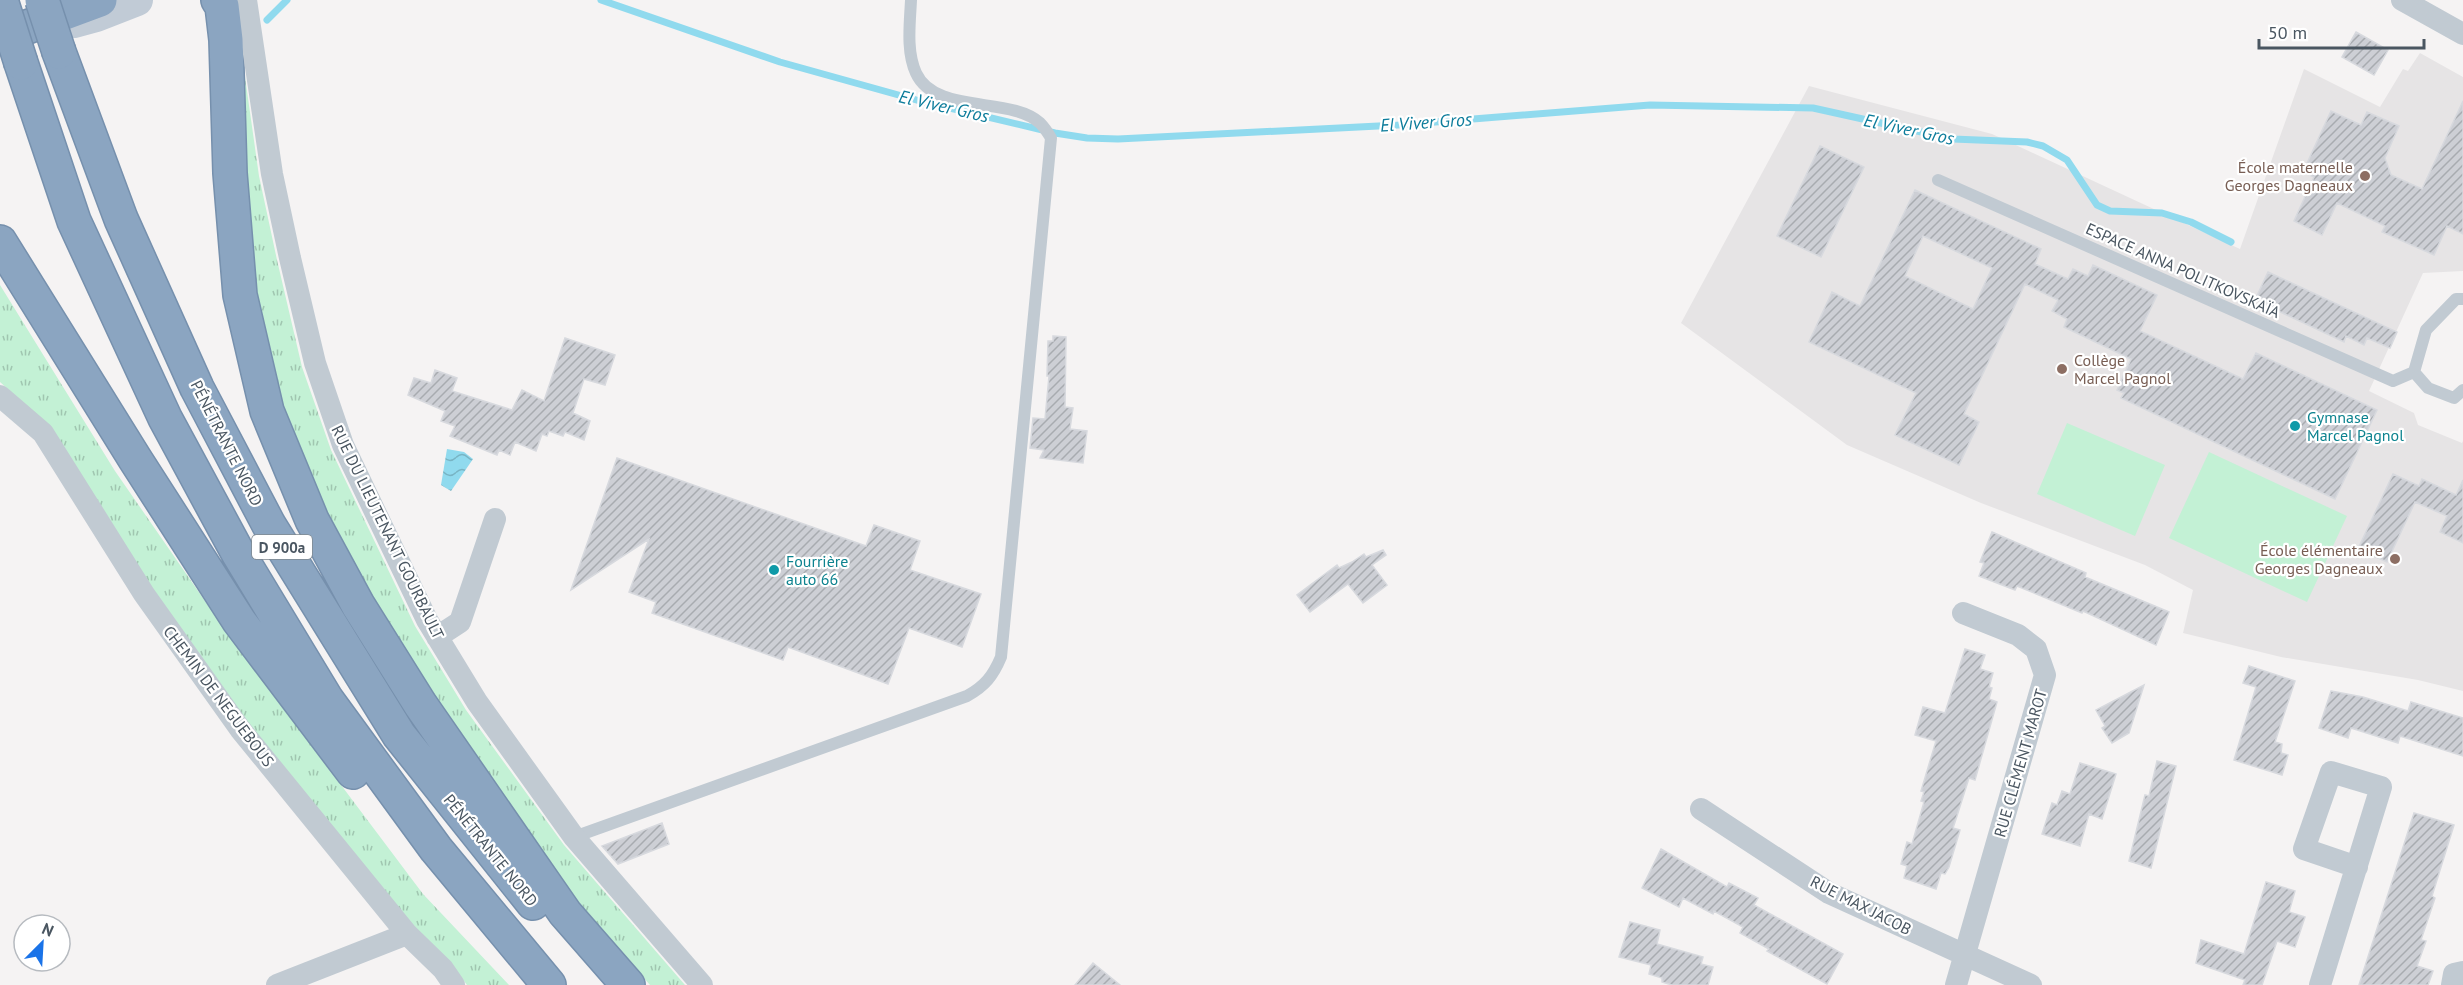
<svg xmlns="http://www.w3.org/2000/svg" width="2463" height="985" font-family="'PT Sans',sans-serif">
  <defs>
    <pattern id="grass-tufts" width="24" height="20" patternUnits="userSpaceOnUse" patternTransform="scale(1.5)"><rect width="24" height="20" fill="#c3f1d5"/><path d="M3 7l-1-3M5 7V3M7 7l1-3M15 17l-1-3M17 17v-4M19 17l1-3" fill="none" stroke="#a0c6b0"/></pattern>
    <pattern id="water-waves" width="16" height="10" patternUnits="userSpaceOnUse" patternTransform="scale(1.5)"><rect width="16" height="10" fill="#90daee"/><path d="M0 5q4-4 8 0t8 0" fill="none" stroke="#78b4c4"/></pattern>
    <pattern id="building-hatch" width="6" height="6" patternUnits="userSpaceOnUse" patternTransform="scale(1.5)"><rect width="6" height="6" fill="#cdcfd5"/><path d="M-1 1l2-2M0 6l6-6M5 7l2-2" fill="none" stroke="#a8abb0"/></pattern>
  </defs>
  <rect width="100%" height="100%" fill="#f5f3f3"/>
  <path fill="#e6e4e5" d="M 2420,53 L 2463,77 L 2463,271 L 2423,273 L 2369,391 L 2414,413 L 2418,425 L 2462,443 L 2463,441 L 2463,691 L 2418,680 L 2281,657 L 2183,633 L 2193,590 L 2145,565 L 1981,503 L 1847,445 L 1681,323 L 1809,86 L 1992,134 L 2240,249 L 2304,69 L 2380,107 L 2403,69 L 2408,71 Z"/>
  <path fill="url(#grass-tufts)" d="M 243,63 L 259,176 L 277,260 L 302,367 L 331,450 L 415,626 L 466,710 L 564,845 L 685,985 L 650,985 L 578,903 L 434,695 L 373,597 L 327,513 L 283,407 L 257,292 L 238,66 Z
    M 0,285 L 115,471 L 232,640 L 423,894 L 509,985 L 467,985 L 450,962 L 414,927 L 248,723 L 152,589 L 50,427 L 0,382 Z"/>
  <path fill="#c3f1d5" d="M 2067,423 L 2165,465 L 2135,536 L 2037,494 Z
    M 2209,452 L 2347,516 L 2307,602 L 2169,538 Z"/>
  <path fill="url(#water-waves)" d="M 447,449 L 464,452 L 473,459 L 451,491 L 441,485 Z"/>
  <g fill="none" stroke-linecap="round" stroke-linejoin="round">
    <path stroke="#90daee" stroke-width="7" d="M 601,0 L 780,62 L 920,101 L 1055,133 L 1087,138 L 1118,139 L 1398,125 L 1650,105 L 1813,108 L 1953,139 L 2027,142 L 2043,146 L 2067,160 L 2097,205 L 2110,211 L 2162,213 L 2191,222 L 2231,242
      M 267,20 L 287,0"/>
  </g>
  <path fill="url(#building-hatch)" stroke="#d7d9de" stroke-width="1.5" fill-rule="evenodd" d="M 2356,32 L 2388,50 L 2374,75 L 2342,57 Z
    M 2463,101 L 2463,234 L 2447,226 L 2434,255 L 2382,232 L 2385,226 L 2337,203 L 2322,235 L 2294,221 L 2314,177 L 2303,172 L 2331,111 L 2361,125 L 2367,112 L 2399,126 L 2385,158 L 2391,175 L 2422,189 Z
    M 1820,146 L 1864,167 L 1821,257 L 1777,236 Z
    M 1915,190 L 2041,249 L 2035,264 L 2068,279 L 2073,269 L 2088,276 L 2093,265 L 2157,295 L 2140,331 L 2243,379 L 2256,353 L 2377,410 L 2335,499 L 2121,398 L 2124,393 L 2117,390 L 2131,359 L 2064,327 L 2067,319 L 2052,311 L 2058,300 L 2025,284 L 1964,414 L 1979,422 L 1959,465 L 1895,435 L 1916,393 L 1809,342 L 1832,292 L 1860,306 ZM 1923,236 L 1992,268 L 1973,309 L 1905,276 Z
    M 2268,272 L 2397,332 L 2390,348 L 2367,338 L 2364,345 L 2346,336 L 2344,342 L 2255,300 Z
    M 1053,336 L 1066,337 L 1065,407 L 1073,408 L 1070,429 L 1087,431 L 1083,463 L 1040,458 L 1044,450 L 1030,448 L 1033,418 L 1045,419 L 1049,376 L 1047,376 L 1048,341 L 1053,341 Z
    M 565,338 L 615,355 L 605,385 L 584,379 L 573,413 L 590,421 L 584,440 L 565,432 L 563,436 L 549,431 L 547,436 L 542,434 L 536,451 L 515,442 L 510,455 L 499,450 L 497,455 L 450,436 L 455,426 L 441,421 L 445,411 L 408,395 L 414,378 L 431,383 L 435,370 L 457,378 L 452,391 L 512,410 L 522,390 L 544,401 Z
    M 617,458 L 866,546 L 874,525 L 920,541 L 910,570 L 981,594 L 962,647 L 909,628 L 888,684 L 788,647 L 783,660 L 652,613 L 656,602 L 629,592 L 649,539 L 571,590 Z
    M 2393,474 L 2419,486 L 2422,479 L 2456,495 L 2463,480 L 2463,543 L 2440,532 L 2447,516 L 2415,502 L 2387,562 L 2358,549 Z
    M 1992,532 L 2086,573 L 2085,577 L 2169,612 L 2156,645 L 2083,611 L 2082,613 L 2017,586 L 2015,590 L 1979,576 L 1984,563 L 1980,562 Z
    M 1383,550 L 1386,555 L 1372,565 L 1387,585 L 1363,603 L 1348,584 L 1310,612 L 1297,595 L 1337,565 L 1339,568 L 1352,562 L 1364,554 L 1366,557 Z
    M 1965,649 L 1985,655 L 1980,669 L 1993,673 L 1989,687 L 1992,688 L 1989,699 L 1997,702 L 1975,780 L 1969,778 L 1956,819 L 1953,828 L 1960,830 L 1949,867 L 1945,874 L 1941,873 L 1936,889 L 1904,878 L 1907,866 L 1901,864 L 1907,842 L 1912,844 L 1924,802 L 1921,801 L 1924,792 L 1921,791 L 1936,741 L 1915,735 L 1923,707 L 1945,713 Z
    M 2249,666 L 2295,681 L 2275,742 L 2282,744 L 2281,753 L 2288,755 L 2282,775 L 2234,760 L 2256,687 L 2243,683 Z
    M 2144,685 L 2129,733 L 2112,743 L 2102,728 L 2105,726 L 2096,710 Z
    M 2331,691 L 2363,697 L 2408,711 L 2411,702 L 2463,718 L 2463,756 L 2400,736 L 2398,743 L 2351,728 L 2348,738 L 2319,728 Z
    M 2157,761 L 2176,766 L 2151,868 L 2129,861 L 2145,795 L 2149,796 Z
    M 2080,763 L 2116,774 L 2102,819 L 2089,814 L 2080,846 L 2042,834 L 2052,803 L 2057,805 L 2062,791 L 2070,794 Z
    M 2414,813 L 2454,825 L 2432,896 L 2435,898 L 2421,940 L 2426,941 L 2417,966 L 2433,971 L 2428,985 L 2359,985 Z
    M 662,823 L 669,844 L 618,864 L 602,846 Z
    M 1661,849 L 1727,887 L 1729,883 L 1758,898 L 1754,905 L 1843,954 L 1827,984 L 1767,951 L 1769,949 L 1740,933 L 1743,927 L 1714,911 L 1713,914 L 1683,898 L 1679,907 L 1642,888 Z
    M 2266,882 L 2295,891 L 2289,912 L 2305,917 L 2295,947 L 2277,941 L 2262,985 L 2243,985 L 2245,980 L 2196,963 L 2201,940 L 2244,954 Z
    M 1630,922 L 1660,930 L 1657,944 L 1703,957 L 1701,964 L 1713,967 L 1708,985 L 1672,985 L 1662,982 L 1662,978 L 1649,974 L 1651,965 L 1619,957 Z
    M 1093,963 L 1120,985 L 1075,985 Z"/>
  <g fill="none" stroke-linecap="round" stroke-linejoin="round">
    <g stroke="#7690ad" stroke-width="36">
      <path id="highway" d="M 218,0 L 222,6 L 226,40 L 230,173 L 240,295 L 267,411 L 312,520 L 358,605 L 420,704 L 565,913 L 628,985
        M 0,37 L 100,0
        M 59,52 L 121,219 L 197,388 L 269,525 L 399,735 L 533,903
        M 21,63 L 74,221 L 165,418 L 238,553 L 327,700 L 436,849 L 549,985
        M 0,242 L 135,459 L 239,621 L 353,772"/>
    </g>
    <path stroke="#c1cad2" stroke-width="12" d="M 1938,180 L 2393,381 L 2414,372
      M 2463,299 L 2456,299 L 2426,330 L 2414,372 L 2428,388 L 2454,398 L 2463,390
      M 574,837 L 967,696 C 985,686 993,676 1001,657 L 1051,138 C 1048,133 1044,127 1040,123 C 1011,96 935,115 916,73 C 906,51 910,23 911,0"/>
    <path stroke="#c1cad2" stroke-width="22" d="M 246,0 L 272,174 L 290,258 L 315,363 L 343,445 L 427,620 L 477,702 L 574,837 L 702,985
      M 2402,0 L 2463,34
      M 0,396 L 43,433 L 144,594 L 240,729 L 407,934 L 443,969 L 454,985
      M 437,637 L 460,622 L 495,519
      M 1701,809 L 1829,893 L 2031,985
      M 277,985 L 407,934
      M 1956,985 L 2045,675 L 2036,649 L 2018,635 L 1963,613
      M 2320,985 L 2381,787 L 2331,772 L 2304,849 L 2357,867
      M 2452,985 L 2454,974 L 2463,972"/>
    <path stroke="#c1cbd6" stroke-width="32" d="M 74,22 L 96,16 L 137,0"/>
    <use href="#highway" stroke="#8ba5c1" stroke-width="33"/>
    <g stroke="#7690ad" stroke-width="36" stroke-linecap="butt">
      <path id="highway-bridge" d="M 1,0 L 21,63
        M 42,0 L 59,52"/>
    </g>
    <use href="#highway-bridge" stroke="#8ba5c1" stroke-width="33"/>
  </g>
  <g fill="#8d6e63" stroke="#fff" stroke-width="2">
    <circle cx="2365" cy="176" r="6"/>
    <circle cx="2062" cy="369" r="6"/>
    <circle cx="2395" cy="559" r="6"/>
  </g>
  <g fill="#0f9aa8" stroke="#fff" stroke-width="2">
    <circle cx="2295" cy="426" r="6"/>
    <circle cx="774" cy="570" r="6"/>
  </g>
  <g text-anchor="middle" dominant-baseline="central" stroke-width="4.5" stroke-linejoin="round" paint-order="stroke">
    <rect fill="#fff" stroke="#808990" stroke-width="1.5" x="252" y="535" width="60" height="24" rx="4.5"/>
    <g font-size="15" font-weight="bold" fill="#4a5661">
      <text x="282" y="547">D 900a</text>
    </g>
    <g font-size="16" fill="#785e54" stroke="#fff" text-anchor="end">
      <text x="2353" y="167">École maternelle<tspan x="2353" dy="18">Georges Dagneaux</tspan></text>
      <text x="2074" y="360" text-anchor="start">Collège<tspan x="2074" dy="18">Marcel Pagnol</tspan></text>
      <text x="2383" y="550">École élémentaire<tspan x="2383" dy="18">Georges Dagneaux</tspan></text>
    </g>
    <g font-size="16" fill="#4a5661" stroke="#fff">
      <text transform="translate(2183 270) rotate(24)">ESPACE ANNA POLITKOVSKAÏA</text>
      <text transform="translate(227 443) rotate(63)">PÉNÉTRANTE NORD</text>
      <text transform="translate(388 532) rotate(64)">RUE DU LIEUTENANT GOURBAULT</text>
      <text transform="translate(219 696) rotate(53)">CHEMIN DE NEGUEBOUS</text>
      <text transform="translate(2020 763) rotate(-74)">RUE CLÉMENT MAROT</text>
      <text transform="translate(491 850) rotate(51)">PÉNÉTRANTE NORD</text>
      <text transform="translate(1861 905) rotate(27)">RUE MAX JACOB</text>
    </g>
    <g font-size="16" fill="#0d838f" stroke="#fff" text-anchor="start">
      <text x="2307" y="417">Gymnase<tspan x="2307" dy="18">Marcel Pagnol</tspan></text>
      <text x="786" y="561">Fourrière<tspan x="786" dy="18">auto 66</tspan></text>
    </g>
    <g font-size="18" font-style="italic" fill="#0c7c9b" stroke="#fff">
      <text transform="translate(944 106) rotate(13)">El Viver Gros</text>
      <text transform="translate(1426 122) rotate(-4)">El Viver Gros</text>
      <text transform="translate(1909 129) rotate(12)">El Viver Gros</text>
    </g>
  </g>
  <g transform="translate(42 943) rotate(24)"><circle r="28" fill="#ffffff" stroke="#b7bbc0" stroke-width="1.5"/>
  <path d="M0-4.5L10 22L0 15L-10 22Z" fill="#1a73e8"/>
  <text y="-9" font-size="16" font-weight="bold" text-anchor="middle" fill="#4a5661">N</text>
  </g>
  <path d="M2259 39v9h165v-9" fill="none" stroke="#4a5661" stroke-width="3"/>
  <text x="2268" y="39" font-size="18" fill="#4a5661" stroke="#ffffff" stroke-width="4.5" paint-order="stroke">50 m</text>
</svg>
